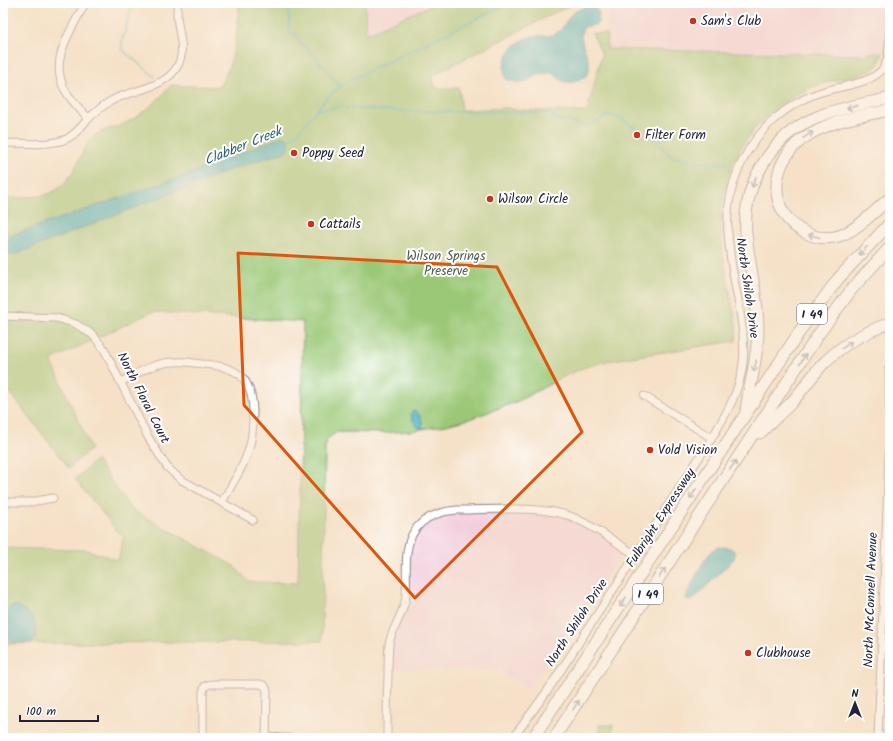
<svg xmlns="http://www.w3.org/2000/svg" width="893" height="741" font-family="Kalam,sans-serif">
  <rect width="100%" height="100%" fill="#fff"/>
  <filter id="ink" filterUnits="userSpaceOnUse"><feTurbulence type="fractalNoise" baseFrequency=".025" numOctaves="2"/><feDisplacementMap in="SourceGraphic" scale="8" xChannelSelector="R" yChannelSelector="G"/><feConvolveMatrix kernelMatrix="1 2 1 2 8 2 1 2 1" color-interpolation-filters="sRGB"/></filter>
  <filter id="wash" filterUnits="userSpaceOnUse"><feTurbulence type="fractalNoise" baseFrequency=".012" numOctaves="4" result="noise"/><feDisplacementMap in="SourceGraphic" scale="16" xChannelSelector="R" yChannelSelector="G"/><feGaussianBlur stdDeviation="0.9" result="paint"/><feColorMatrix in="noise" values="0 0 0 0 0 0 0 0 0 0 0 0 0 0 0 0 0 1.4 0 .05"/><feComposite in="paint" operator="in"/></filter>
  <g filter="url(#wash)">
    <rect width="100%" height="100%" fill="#f5e1c8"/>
    <path fill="#f3cfde" d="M 365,3 L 436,3 L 366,34 Z
      M 608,3 L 890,3 L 890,13 L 884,23 L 884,45 L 883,53 L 868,53 L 867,55 L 607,49 Z
      M 533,510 L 570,516 L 624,547 L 619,558 L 528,690 L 500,671 L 388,669 L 388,651 L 403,609 L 407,553 L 413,533 L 443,511 Z
      M 890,548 L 890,738 L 883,738 Z"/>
    <path fill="#9bc876" stroke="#5e7558" d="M 239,3 L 365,3 L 366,34 L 436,3 L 574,3 L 431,76 L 436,88 L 459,88 L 462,110 L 507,108 L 517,110 L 587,112 L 602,54 L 592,33 L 607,34 L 607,49 L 867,55 L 868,53 L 883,53 C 881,59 879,65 874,68 C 866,74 855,76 845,78 C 830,81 815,85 802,92 C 769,108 741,139 729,174 C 714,218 723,255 731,299 C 734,313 738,328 736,341 L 606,361 L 583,368 L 565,376 L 516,402 L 469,419 L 446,425 L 411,431 L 383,433 L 337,432 L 327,439 L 325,448 L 322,641 L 3,644 L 3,548 L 87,550 L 118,560 L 124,536 L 117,531 L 75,479 L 96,460 L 131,509 L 234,566 L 249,582 L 298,583 L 303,322 L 152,312 L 51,360 L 91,449 L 69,468 L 4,385 L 8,198 C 14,199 20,198 25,197 C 30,196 36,197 41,196 C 60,192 71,178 79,160 C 84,151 87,141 95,135 C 104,129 115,128 124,124 C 142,115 158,101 171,85 L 219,87 C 236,58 237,35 239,3 Z
      M 599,725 L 613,725 L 612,738 L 599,738 Z"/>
    <path fill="#40afbb" stroke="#31687b" d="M 586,7 L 593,7 L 597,9 L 599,14 L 598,23 L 595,25 L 584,27 C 573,43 602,66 582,79 C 576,83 567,84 561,80 C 556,77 554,72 548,73 C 531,73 528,89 506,79 C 499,59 513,41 533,36 C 540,35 548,37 555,34 C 569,26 564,12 586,7 Z
      M 280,137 L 285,137 L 289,140 L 289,147 L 285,152 L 237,167 L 14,255 L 10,255 L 6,251 L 5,245 L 9,236 L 189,174 Z
      M 414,410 C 420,414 424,422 422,429 C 415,427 411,419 411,413 Z
      M 717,547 C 726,547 738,546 734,559 L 695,598 L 691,601 L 686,599 C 688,589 707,551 717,547 Z
      M 12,606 L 18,606 C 33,615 37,621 36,639 L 32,642 L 12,642 L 3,634 C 3,621 1,616 12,606 Z"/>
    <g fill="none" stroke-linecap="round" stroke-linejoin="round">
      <path stroke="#40afbb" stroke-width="1.5" d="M 133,3 L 122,42 L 122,48 L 125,52 L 155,77
        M 289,3 L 287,7 C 292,16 288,24 289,33 L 291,34 L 295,32 L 300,43 L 306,47 L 309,51 L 315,56 L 340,87
        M 318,110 L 343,106 L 346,108 L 404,111 L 546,113 L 552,114 L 559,121 L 566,120 C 573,124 579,124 586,127 L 609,115 L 620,118 L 655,140 L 671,156 L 695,162 L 728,164
        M 288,141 C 303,130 313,112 326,99 C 334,90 344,84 354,78 L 509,3"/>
    </g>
  </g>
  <g filter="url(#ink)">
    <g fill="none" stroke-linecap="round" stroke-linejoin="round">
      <g stroke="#8c8282" stroke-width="9">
        <path id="minor" d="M 85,3 C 72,30 48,59 65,90 C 71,101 81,110 89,119
          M 3,14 L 3,3
          M 3,143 C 23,143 45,146 64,140 C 75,136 81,126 89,118 C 96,112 103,105 111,101 C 132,89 168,89 179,63 C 187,44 173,23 178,3
          M 3,316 L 57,318 L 76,324 L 93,335 L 104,349 L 148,437 L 167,467 L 180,479 L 253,520
          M 121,382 C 138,373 155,362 175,362 C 184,361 193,363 202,364 C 236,366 252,376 253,411 C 253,422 253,434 250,445 C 245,465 232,484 222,502
          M 644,396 L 712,438
          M 3,502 L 31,502 L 53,498
          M 266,737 L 290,738
          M 203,738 L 203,692 L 205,686 L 211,684 L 260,684 L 265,686 L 267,691 L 266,738
          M 387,738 C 387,718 387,698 388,677 C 388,666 388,655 389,644 C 392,629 402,616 405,601 C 408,586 405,569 407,553 C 410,524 431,512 457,510 C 491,510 538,505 570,516 C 593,525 615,542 636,555
          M 513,738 L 548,690 L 712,438 C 726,414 740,391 743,363 C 745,344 742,325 739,306 C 730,255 717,209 743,160 C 758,130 785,105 818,93 C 836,86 873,85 884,67 C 891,55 888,41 890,28
          M 878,738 L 890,431 L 889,367"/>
      </g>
      <g stroke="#8c8282" stroke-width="13">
        <path id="highway" d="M 890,110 C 860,116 826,121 801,140 C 769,165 767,214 806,233 C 816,238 828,239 839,236 C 857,230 875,211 890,198
          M 746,410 C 750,383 758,357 758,329 C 758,297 749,265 746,233 C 742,185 772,135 817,117 C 840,107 866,104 890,98
          M 760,433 C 770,423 781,413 791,403 C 802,391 811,377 822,365 C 841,345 865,332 890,323
          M 533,738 L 804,325 L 838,279 L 890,223
          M 554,738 L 818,335 L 852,289 L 890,247"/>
      </g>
      <use href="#minor" stroke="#fff" stroke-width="7"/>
      <use href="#highway" stroke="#fff" stroke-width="11"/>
    </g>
    <defs><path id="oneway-shaft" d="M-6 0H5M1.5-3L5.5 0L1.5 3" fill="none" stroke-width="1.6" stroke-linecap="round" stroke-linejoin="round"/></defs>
    <g stroke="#9c9ca7">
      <use href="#oneway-shaft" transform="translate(852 107) rotate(167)"/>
      <use href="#oneway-shaft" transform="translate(808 135) rotate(-32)"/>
      <use href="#oneway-shaft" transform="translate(754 182) rotate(111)"/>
      <use href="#oneway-shaft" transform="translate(814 236) rotate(-166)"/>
      <use href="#oneway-shaft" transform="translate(863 251) rotate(133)"/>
      <use href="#oneway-shaft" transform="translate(847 345) rotate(-35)"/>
      <use href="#oneway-shaft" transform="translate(803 359) rotate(-57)"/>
      <use href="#oneway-shaft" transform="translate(755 366) rotate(102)"/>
      <use href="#oneway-shaft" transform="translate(733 465) rotate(-56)"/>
      <use href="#oneway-shaft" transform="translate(693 494) rotate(123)"/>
      <use href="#oneway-shaft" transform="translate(662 573) rotate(-57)"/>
      <use href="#oneway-shaft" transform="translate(623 602) rotate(123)"/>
      <use href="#oneway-shaft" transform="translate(576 705) rotate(-57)"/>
    </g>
  </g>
  <path d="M0 0H893V741H0ZM 238,253 L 497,267 L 582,432 L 415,598 L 244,405 Z" fill="#f5e1c8" fill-opacity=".55" fill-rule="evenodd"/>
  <path fill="none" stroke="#de560e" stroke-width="3" stroke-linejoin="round" d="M 238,253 L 497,267 L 582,432 L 415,598 L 244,405 Z"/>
  <g fill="#c8321e" stroke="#fff" stroke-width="1.5">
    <circle cx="693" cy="21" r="4"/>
    <circle cx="637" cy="135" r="4"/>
    <circle cx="294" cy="153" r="4"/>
    <circle cx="490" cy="199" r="4"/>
    <circle cx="311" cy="224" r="4"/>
    <circle cx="650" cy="450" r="4"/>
    <circle cx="748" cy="653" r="4"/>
  </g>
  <g text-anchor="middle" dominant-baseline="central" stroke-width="4" stroke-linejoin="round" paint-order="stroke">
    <g fill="#fff" stroke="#646476" stroke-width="1">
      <rect x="797" y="304" width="30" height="20" rx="3"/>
      <rect x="633" y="584" width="30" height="20" rx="3"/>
    </g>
    <g font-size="12" font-weight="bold" fill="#22223b">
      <text x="812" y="314">I 49</text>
      <text x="648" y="594">I 49</text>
    </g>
    <g font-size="13" fill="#22223b" stroke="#fff" text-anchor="start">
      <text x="701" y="21">Sam's Club</text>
      <text x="645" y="135">Filter Form</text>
      <text x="302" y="153">Poppy Seed</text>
      <text x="498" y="199">Wilson Circle</text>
      <text x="319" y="224">Cattails</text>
      <text x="658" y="450">Vold Vision</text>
      <text x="756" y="653">Clubhouse</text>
    </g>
    <g font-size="13" fill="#4c5c50" stroke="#fff">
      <text x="446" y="256">Wilson Springs<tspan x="446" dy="15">Preserve</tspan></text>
    </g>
    <g font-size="13" fill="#22223b" stroke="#fff">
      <text transform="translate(747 288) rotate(82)">North Shiloh Drive</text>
      <text transform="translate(143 398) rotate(63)">North Floral Court</text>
      <text transform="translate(661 518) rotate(-57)">Fulbright Expressway</text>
      <text transform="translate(871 600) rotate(-88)">North McConnell Avenue</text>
      <text transform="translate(577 623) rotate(-57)">North Shiloh Drive</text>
    </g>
    <g font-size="14" font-style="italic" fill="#306175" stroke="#fff">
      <text transform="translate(243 146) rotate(-22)">Clabber Creek</text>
    </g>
  </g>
  <rect width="893" height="741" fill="none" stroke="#fff" stroke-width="16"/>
  <g transform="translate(855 703)" stroke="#ffffff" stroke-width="3" paint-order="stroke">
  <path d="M0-3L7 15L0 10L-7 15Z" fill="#22223b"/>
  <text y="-6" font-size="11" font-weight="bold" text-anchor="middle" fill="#22223b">N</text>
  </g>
  <path d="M20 715v6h78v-6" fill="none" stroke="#22223b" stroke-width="2"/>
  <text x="26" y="715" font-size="12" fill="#22223b" stroke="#ffffff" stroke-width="3" paint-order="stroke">100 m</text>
</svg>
